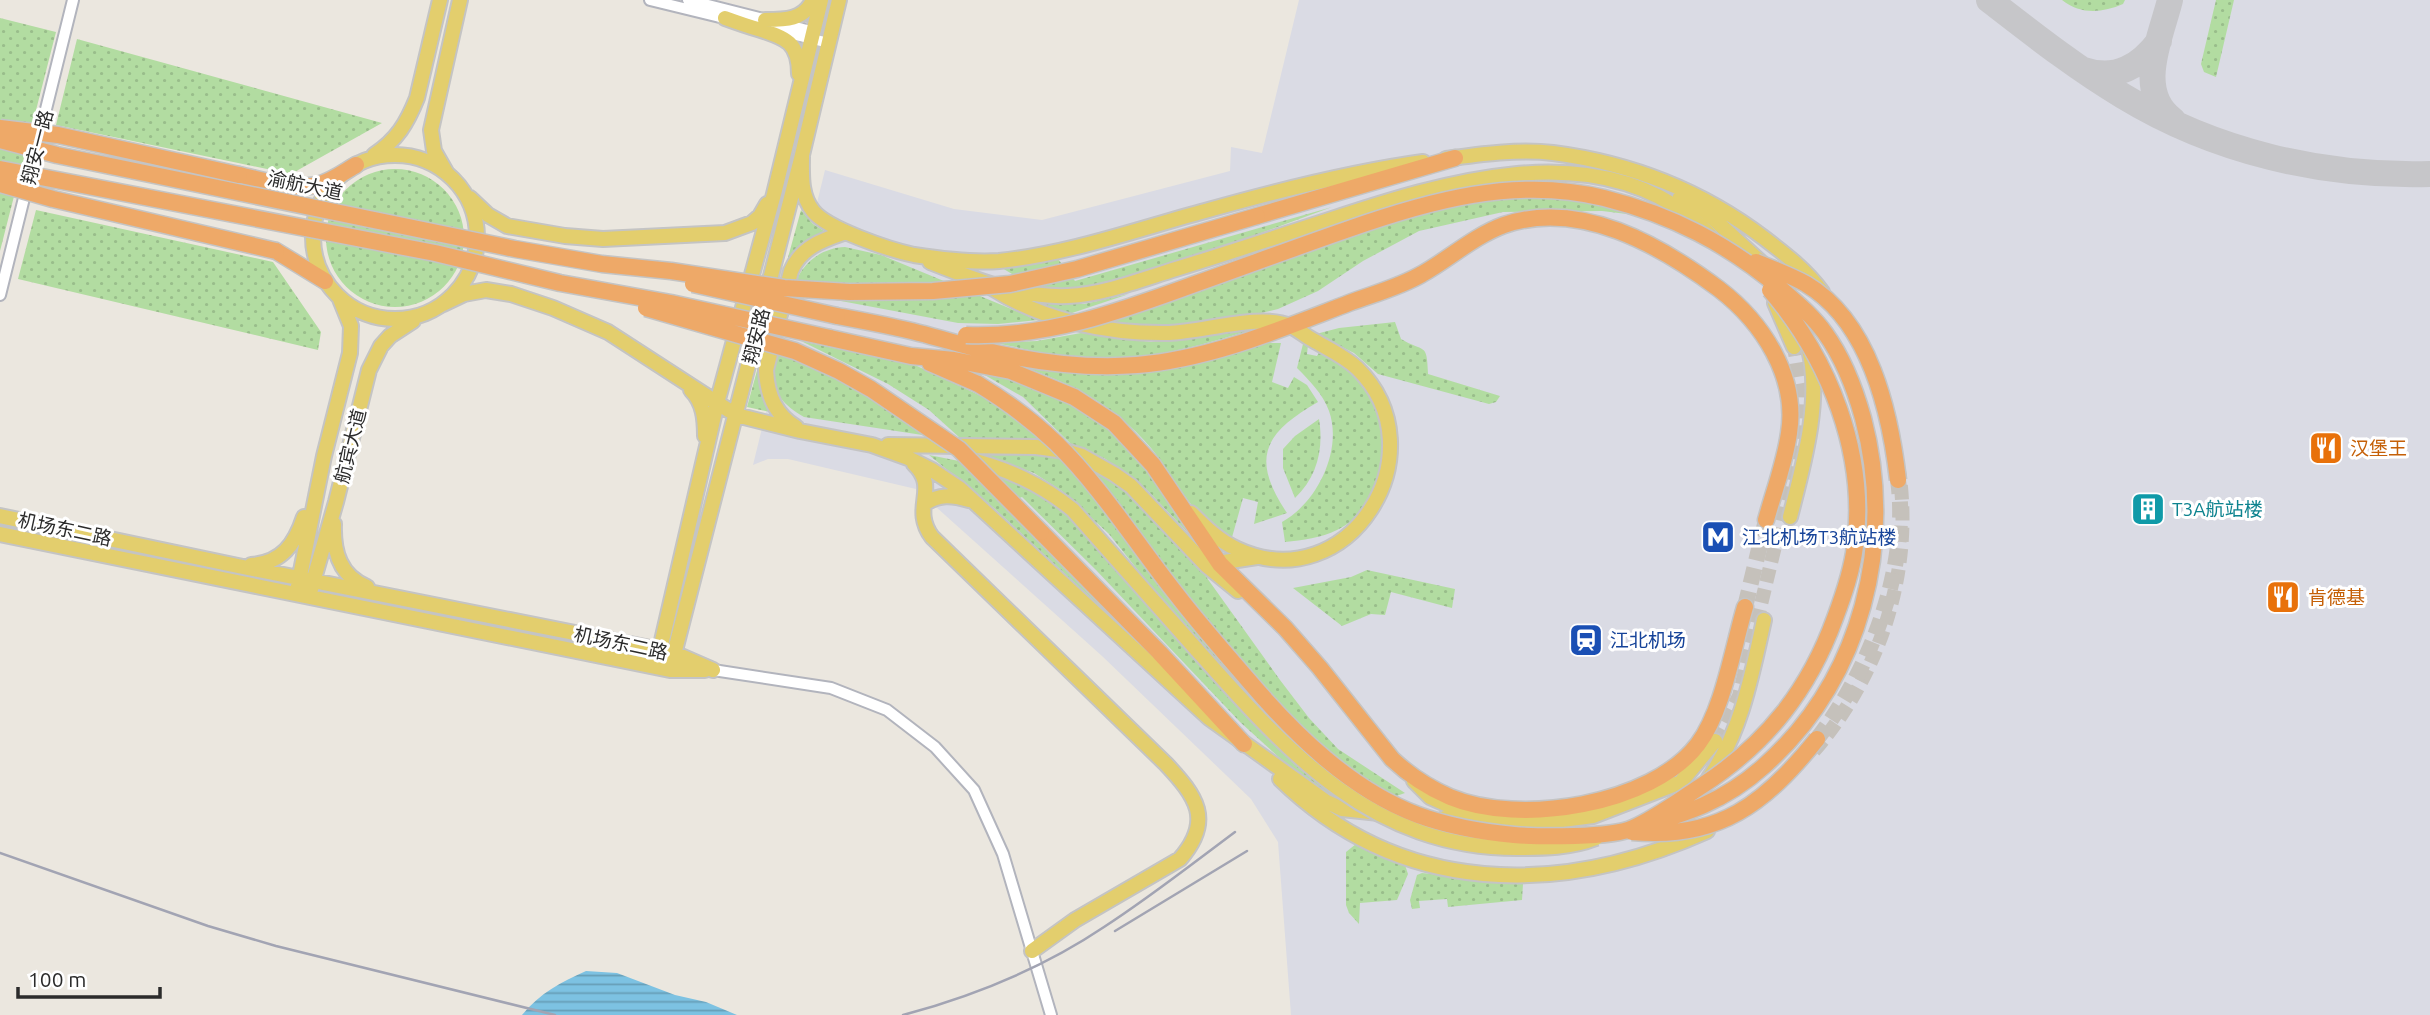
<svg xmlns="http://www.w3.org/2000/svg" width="2430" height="1015" font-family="Ubuntu,'Noto Sans SC',sans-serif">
  <defs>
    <pattern id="grass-dots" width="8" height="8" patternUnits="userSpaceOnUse" patternTransform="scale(1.75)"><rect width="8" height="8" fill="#b2dca1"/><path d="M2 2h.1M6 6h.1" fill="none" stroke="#99bd8b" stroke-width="1.8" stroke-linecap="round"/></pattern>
    <pattern id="water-rules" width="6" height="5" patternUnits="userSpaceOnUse" patternTransform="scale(1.75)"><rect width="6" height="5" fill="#7dc2e2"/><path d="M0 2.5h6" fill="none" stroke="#679eb7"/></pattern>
  </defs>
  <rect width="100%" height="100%" fill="#ebe7df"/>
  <path fill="#dadbe4" d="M 1299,0 L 2430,0 L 2430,1015 L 1291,1015 L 1278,842 L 1251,799 L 1102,656 L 916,489 L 788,459 L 768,459 L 753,465 L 825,170 L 954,209 L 1042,220 L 1230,171 L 1231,147 L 1262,153 Z"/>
  <path fill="url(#grass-dots)" d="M 2062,0 L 2125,0 L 2123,4 C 2102,13 2081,15 2062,0 Z
    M 2216,0 L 2234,0 L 2216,77 L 2204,72 L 2201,64 Z
    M 0,18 L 56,32 L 0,251 Z
    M 77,39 L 382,123 L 291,174 L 56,125 Z
    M326 238a69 69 0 1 1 138 0a69 69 0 1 1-138 0Z
    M 1513,196 L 1555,197 L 1627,208 L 1661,224 L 1627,214 L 1602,211 L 1503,212 L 1419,231 L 1363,261 L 1318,291 L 1278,309 L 1257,314 L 1195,324 L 1152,326 L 1106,323 L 1405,217 L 1443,207 Z
    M 1332,207 L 1195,257 L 1104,285 L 1064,291 L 1036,288 L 1002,268 L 1058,259 L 1075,281 Z
    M 36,210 L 273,262 L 321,332 L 318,350 L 18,279 Z
    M 801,210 L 813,224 L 824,231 L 805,242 L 794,257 L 758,381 L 770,412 L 747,407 Z
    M 845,247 L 881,255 L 1038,320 L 998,324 L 958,323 L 793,292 C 798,266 819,248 845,247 Z
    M 1129,294 L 1066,315 L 1020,297 L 1057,303 L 1084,304 Z
    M 1395,322 L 1401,339 C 1424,353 1427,341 1428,374 L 1500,396 L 1496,402 L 1489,404 L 1378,374 L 1354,353 L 1316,334 L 1339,328 Z
    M 1261,327 C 1200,346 1139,364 1075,358 C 1049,355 1022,348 995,343 L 1037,341 L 1081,333 L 1151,342 Z
    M 801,341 L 917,366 L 994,402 L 1042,441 L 960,438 L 929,410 L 888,384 Z
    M 1259,343 L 1281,343 L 1272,382 L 1288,388 L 1294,377 L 1307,385 L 1318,402 C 1264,433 1250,458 1287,513 L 1254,524 L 1258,502 L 1243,498 L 1231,541 C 1223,534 1214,528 1206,521 C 1184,500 1170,471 1151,448 C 1105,394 1052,375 986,355 L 1073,370 Z
    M 1303,344 L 1308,345 L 1307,354 L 1317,356 L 1321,349 C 1343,365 1361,378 1374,402 C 1393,442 1380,510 1337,530 C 1321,538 1303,540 1285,542 L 1282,522 C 1317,503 1343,450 1329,411 C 1323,394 1309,380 1297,368 Z
    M 777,353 L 815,367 L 875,398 L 929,436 L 804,417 C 776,401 768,384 777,353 Z
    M 976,370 L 1037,384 L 1110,427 L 1149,467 L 1194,539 L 1149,492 L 1128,475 L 1104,458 L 1072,445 L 1023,397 Z
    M 1319,419 C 1324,449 1317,477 1295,498 L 1283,468 L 1283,449 L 1295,436 Z
    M 979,454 L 1038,454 L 1088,465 L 1112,479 L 1161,521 L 1202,571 L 1280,680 L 1309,718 L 1338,749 L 1405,793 L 1362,808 L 1346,807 L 1294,771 L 1240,722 L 1096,570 L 1022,497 L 1005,504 L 1159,661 L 995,509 L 929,455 L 994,468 L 1057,501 L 1214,676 L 1226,670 L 1153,589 L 1109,534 L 1062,491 L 1034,473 Z
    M 1367,570 L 1455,589 L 1452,608 L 1391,592 L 1385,615 L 1371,614 L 1342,626 L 1293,588 L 1351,577 Z
    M 1356,844 L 1405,865 L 1408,874 L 1397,900 L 1360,903 L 1359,924 L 1349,913 L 1346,905 L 1346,852 Z
    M 1422,873 L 1523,884 L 1522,900 L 1448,907 L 1447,899 L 1419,901 L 1420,908 L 1412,909 L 1410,900 L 1417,875 Z"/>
  <path fill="url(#water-rules)" d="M 586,971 L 617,973 L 675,995 L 706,1002 L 737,1015 L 522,1015 C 540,993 561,982 586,971 Z"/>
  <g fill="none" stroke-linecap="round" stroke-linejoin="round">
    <path stroke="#c6c6c9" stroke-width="26" d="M 1989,0 C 2033,34 2076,68 2123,96 C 2215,152 2323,177 2430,174
      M 2170,0 C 2161,37 2134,92 2173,120
      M 2084,70 C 2116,81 2140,66 2159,41"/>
    <path stroke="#c5c1bb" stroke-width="14" stroke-dasharray="14 7" stroke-linecap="butt" d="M 1715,741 L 1739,696 L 1801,438 L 1802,394 L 1794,347
      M 1814,751 C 1880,675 1914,571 1899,471"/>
    <path stroke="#c5c1bb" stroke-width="16" stroke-dasharray="16 8" stroke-linecap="butt" d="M 1745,607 L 1766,520
      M 1817,739 C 1870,671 1910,566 1898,480"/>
    <g stroke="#b2b4bd" stroke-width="14">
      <path id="minor" d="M 650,0 L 732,20
        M 688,0 L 811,31
        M 775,30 L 829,43
        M 0,295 L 73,0
        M 713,670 L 831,688 L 887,710 L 935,747 L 974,790 L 1003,854 L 1051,1015"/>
    </g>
    <g stroke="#c4c4c4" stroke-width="18">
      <path id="major" d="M 725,18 C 736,22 747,26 758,29 C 786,38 799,42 799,74
        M 765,20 C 785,20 804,20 813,0
        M313 237a82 82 0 1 1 164 0a82 82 0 1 1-164 0Z
        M 374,155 C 397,140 407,123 417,98 L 440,0
        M 802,155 C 802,174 800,195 813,211 C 827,229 890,250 914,255 C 940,259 972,263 999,261 C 1069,254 1138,229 1205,211 C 1276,191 1350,172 1423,162
        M 1446,159 C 1481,154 1519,149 1553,153 C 1631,163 1702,191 1764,238 C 1785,254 1806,270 1822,292
        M 446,172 L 434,151 L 431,130 L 460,0
        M 1680,197 L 1704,210 L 1767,268
        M 470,198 L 488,215 L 507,226 L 565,236 L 603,239 L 725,233 L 752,223 L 760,216 L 767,204
        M 930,262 C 973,279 1020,298 1068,296 C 1105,294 1140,280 1176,269 C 1228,253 1280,236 1332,219 C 1441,183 1587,137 1689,216 C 1697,222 1705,230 1712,238
        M 992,288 C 1044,321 1108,334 1169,333 C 1203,332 1261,313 1290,326 C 1298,329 1305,336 1313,340 C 1328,349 1344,356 1357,368 C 1442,451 1349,601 1237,549 C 1219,541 1205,527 1191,513
        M 1775,303 L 1794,347
        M 443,304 L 464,294 L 486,290 L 511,294 L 553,308 L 608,332 L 736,415 L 800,431 L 872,445 L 908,458 L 932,470 L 959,488 L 1209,718 L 1325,801 L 1342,809 L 1379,813
        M 691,390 C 704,403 705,420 705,436
        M 796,427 C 775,415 767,393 766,370 L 791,271 C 801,247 823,240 846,232
        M 888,445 L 1036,447 L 1065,451 L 1082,456 L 1114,474 L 1131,486 L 1206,565 L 1238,591
        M 968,459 C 1008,469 1041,484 1073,510 L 1197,650
        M 914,464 C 940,489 910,507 932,537 L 1166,764 C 1196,796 1214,820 1180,859 L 1075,920 L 1032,951
        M 924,504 C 940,494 951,495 969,500
        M 0,516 L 238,566 L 660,650 L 674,653 L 713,670
        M 1790,517 C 1803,466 1822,401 1809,349
        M 334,524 C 333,552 340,576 367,587
        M 0,534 L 670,670 L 705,670
        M 1211,564 L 1257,557
        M 251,565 C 282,563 295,544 304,517
        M 298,586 L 324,456 L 350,353 L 351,326 L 340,299
        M 311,589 L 336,502 L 369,370 L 381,346 L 390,336 L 413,321
        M 658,658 L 717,403 L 774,194 L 821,0
        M 672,662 L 802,155 L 839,0
        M 1709,778 C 1741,733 1752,674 1764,620
        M 1280,779 C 1401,897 1560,897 1707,831
        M 1414,781 L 1430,797 L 1448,805 L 1479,813
        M 1445,818 L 1504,822 L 1547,822 L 1593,816 L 1681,782 L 1715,741"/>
    </g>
    <g stroke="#c4c4c4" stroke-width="19">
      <path id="highway" d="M 239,175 C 263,180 292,190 317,185 C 331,182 344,172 356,165
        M 1257,216 L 1455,158
        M 276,251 L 325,281
        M 837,316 C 864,321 892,326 919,333 C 940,338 961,345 983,350 C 1033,362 1086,369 1137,365 C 1211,359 1281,329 1349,303 C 1373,294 1400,287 1422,274 C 1449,259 1474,236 1504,225 C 1580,199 1660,245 1719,289 C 1762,322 1798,376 1789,433 C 1785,462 1774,491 1766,520
        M 830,338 L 911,356 L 954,360 L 1011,371 L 1074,397 L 1114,423 L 1153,465 L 1220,564 L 1285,628 L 1320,668 L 1392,759 C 1408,774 1429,788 1450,797 C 1519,826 1652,805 1698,744 C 1723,711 1733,647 1745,607
        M 930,363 L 978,384
        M 1041,532 L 1159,652 L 1244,744"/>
    </g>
    <use href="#minor" stroke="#fff" stroke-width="10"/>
    <use href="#major" stroke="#e3ce6d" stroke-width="14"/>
    <use href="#highway" stroke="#eea968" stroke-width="16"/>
    <path stroke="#a2a4b3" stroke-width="2.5" d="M 0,853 L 208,926 L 276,946 L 555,1015
      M 1115,931 L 1247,851
      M 903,1015 C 974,996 1043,968 1104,927 C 1149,898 1192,864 1235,832"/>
    <g stroke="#c4c4c4" stroke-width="18" stroke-linecap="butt">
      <path id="major-bridge" d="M 1197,650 C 1287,751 1371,848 1517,848 C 1544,848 1571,848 1596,838"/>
    </g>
    <g stroke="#c4c4c4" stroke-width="19" stroke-linecap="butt">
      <path id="highway-bridge" d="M 0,128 L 58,135 L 239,175
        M 0,140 L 57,155 L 515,249 L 602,264 L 671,271 L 784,288 L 849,292 L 933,291 L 1010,284 L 1077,269 L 1257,216
        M 0,169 L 435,253 L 560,283 L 671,303 L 830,338
        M 0,184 L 53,199 L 276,251
        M 1756,262 C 1773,269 1790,275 1806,284 C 1870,322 1890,411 1898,480
        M 693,284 L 837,316
        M 646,308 L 795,351 L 839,371 L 871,389 L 959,449 L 1041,532
        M 966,335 C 1047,338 1118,312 1192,285 C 1243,267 1294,248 1346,230 C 1428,201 1516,176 1604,198 C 1672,215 1728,244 1781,289 C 1797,303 1813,316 1825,333 C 1843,358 1855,389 1863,418 C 1896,543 1862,679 1764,766 C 1723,803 1684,814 1633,829
        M 978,384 C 1006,401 1032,420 1056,443 C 1102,488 1137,545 1177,595 C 1200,625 1225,653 1249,681 C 1295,735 1351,790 1418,815 C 1448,826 1482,832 1514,835 C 1539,837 1611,838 1633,828 C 1656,818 1681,799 1703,785 C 1767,743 1809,690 1835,618 C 1844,594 1852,571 1855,546 C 1867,453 1829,359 1770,290
        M 1632,832 C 1719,840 1766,803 1817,739"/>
    </g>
    <use href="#major-bridge" stroke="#e3ce6d" stroke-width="14"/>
    <use href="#highway-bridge" stroke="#eea968" stroke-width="16"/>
  </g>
  <defs>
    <g id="restaurant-square" transform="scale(1.75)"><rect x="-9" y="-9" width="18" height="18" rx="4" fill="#e8710a" stroke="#fff"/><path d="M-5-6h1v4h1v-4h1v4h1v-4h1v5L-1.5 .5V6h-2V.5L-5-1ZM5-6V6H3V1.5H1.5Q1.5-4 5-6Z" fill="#fff"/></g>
    <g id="building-square" transform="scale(1.75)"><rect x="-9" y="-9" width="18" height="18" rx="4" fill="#0f9aa8" stroke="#fff"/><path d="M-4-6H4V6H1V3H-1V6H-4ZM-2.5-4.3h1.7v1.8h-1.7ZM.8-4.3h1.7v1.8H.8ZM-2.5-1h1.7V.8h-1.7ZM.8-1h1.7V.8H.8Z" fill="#fff"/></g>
    <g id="metro-square" transform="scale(1.75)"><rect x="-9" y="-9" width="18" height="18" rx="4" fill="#1a4fb4" stroke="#fff"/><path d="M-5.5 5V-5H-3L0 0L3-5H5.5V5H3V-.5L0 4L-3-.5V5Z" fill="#fff"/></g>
    <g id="station-square" transform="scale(1.75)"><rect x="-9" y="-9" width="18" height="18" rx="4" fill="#1a4fb4" stroke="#fff"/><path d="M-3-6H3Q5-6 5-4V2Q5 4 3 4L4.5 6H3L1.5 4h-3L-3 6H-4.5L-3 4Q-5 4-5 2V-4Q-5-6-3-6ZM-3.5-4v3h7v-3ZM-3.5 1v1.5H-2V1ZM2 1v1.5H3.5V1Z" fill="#fff"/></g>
  </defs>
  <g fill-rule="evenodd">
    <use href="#restaurant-square" x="2326" y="448"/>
    <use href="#building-square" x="2148" y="509"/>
    <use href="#metro-square" x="1718" y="537"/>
    <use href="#restaurant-square" x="2283" y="597"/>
    <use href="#station-square" x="1586" y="640"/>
  </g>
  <g text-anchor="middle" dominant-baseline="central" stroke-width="6" stroke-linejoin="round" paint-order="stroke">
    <g font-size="19" fill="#2b2b2b" stroke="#fff">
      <text transform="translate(37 147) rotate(-76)">翔安一路</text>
      <text transform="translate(305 185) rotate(12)">渝航大道</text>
      <text transform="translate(756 336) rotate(-76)">翔安路</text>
      <text transform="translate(350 446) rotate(-76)">航宾大道</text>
      <text transform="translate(65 529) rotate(12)">机场东二路</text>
      <text transform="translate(621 643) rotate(12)">机场东二路</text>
    </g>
    <g font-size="19" fill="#c56008" stroke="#fff" text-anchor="start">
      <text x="2350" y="448">汉堡王</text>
      <text x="2308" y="597">肯德基</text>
    </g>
    <g font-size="19" fill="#0d838f" stroke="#fff" text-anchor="start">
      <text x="2172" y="509">T3A航站楼</text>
    </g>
    <g font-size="19" fill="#164399" stroke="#fff" text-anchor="start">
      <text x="1742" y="537">江北机场T3航站楼</text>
      <text x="1610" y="640">江北机场</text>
    </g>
  </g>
  <path d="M18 987v10h142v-10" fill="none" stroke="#2b2b2b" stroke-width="3.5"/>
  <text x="28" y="987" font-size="21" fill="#2b2b2b" stroke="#ffffff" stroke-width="5" paint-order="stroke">100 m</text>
</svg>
